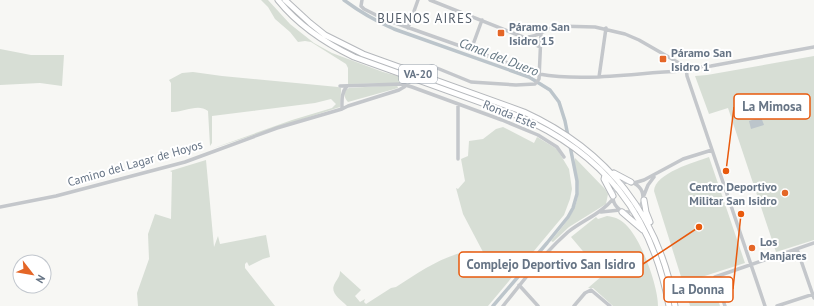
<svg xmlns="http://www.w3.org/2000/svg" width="814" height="306" font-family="'PT Sans',sans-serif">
  <rect width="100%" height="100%" fill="#f7f7f4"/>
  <path fill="#d7ded5" d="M 261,0 L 268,0 L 290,24 L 314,43 L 332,53 L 383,72 L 405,78 L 400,83 L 348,84 L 348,68 L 346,64 L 311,42 L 305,41 L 298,42 L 290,32 L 275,19 L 268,7 Z
    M 0,49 L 31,55 L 64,55 L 62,86 L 40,83 L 0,85 Z
    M 814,56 L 814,240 L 776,252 L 728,108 L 709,114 L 695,76 L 707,75 Z
    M 193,72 L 222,76 L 338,87 L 341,88 L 341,91 L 340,107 L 211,149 L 292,120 L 332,108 L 336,104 L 331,99 L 315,103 L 212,116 L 212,143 L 210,146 L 208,111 C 197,103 184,113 171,112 L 171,83 L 169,80 L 182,73 Z
    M 397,85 L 398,88 L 348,102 C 344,98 342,91 349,88 Z
    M 503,127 L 534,143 L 537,137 L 557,149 L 569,169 L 572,189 L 570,199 L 564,215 L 488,306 L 347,306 C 340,299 329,293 335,283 C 338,278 340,276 340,271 L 361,290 L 355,296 L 360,302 L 365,299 L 364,302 L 366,304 L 391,288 L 396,287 C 418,273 439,258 464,252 C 470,250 477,253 483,252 L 463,214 L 456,188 L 458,189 L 465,181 L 461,159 L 468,156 L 469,141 L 483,139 L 496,129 Z
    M 709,157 L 745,263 L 683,283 L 654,191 C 655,173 695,162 709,157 Z
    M 575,158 L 605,189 L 608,194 L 606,204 L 569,227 L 553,242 L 551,241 C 565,223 581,208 578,183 C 577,175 573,166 575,158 Z
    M 206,160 L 214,247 L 218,236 L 220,244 L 266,235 L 270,257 L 263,259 L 249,266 L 247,262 L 245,264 L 245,268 L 275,306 L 138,306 L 137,293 L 149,259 L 148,234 L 155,214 L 171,219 L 172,172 L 170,171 Z
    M 607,216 C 616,217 622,220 628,227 C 642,242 658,286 658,306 L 613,306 L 593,288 L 588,288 L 603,275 L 571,237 L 596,217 L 598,219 Z
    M 711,277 L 720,306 L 690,306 L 684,286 Z"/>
  <path fill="#bcc5cb" d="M 761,117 L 764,125 L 751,129 L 749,121 Z"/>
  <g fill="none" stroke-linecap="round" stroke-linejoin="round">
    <path stroke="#bcc5cb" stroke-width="3.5" d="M 344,0 C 360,12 376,21 394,29 L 529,77 L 550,90 L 559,102 L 565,121 L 577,181 L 577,194 L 573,208 L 568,217 L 547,243 L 493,306"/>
    <path stroke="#d3d6d8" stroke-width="3.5" stroke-dasharray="3.5 2" stroke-linecap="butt" d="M 404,87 L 425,68"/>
    <g stroke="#b5b8bc" stroke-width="7">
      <path id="highway" d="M 278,0 C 298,25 325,43 354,57 L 518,116 C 603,153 652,214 669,306
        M 285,0 L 310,23 L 325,35 L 363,54 L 524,112 C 607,150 659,215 675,306
        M 614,173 L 631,182
        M 605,175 L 604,179 L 613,196
        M 644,200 L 646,212 L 650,222
        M 622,212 L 643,230"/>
    </g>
    <path stroke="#c4c7cb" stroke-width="3.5" d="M 362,0 L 361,6 L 364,9 L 384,19 L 539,74 C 585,82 634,73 681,71 L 686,67
      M 430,0 L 523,37 C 538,38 544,29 557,26 L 595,27 L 625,34 L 639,40 L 679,63 L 689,68 L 711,66 L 814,47
      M 408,28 L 418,0
      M 523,37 L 527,41 L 540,47
      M 471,50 L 482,20
      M 686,67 L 687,76 L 765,306
      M 425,68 L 432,66 L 471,82 L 516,85 L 535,84 L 539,79 L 541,34
      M 599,77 L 606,28
      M 340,86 L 402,84 L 412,87 L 502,120 L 538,135 L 557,147 L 564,157
      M 342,109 C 342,101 341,93 347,86
      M 458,159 L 458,104
      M613 197a15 15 0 1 1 30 0a15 15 0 1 1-30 0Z
      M 634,183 L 644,180 L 683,159 L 712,150
      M 644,195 L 648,185 L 654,177
      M 0,207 L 56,196 L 185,162 L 277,128 L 342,109 L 348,106 L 399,90 L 404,87
      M 601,212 L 620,210
      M 797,249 L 814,298
      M 519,285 L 538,306
      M 503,306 C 524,280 543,254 568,232 C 583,220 601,214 613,199
      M 574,306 L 585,293 L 591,290 L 610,306
      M 725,306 L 715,277 L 814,243
      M 777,306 L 814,294"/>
    <use href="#highway" stroke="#fff" stroke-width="5"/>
  </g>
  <g fill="#e46627" stroke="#fff" stroke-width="1.5">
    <rect x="497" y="29" width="8" height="8" rx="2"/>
    <rect x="659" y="55" width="8" height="8" rx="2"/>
    <circle cx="785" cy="193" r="4"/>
    <circle cx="752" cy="248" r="4"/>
  </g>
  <g text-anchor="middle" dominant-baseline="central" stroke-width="4" stroke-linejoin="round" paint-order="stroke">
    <rect fill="#fff" stroke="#949eaa" stroke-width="1" x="399" y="65" width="38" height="18" rx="3"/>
    <g font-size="11" font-weight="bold" fill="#667485">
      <text x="418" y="74">VA-20</text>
    </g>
    <g font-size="12" font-weight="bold" fill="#667485" stroke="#fff" text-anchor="start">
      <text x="509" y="26">Páramo San<tspan x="509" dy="14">Isidro 15</tspan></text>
      <text x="671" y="52">Páramo San<tspan x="671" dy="14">Isidro 1</tspan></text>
      <text x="777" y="186" text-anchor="end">Centro Deportivo<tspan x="777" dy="14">Militar San Isidro</tspan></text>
      <text x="760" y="241">Los<tspan x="760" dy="14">Manjares</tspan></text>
    </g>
    <g font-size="12" fill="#667485" stroke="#fff">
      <text transform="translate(510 114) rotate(22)">Ronda Este</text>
      <text transform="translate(135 163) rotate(-16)">Camino del Lagar de Hoyos</text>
    </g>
    <g font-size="13" letter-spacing="1" fill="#545e6a" stroke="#fff">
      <text x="425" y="18">BUENOS AIRES</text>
    </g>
    <g font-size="13" font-style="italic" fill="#627581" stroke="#fff">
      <text transform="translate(499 57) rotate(21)">Canal del Duero</text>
    </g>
  </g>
  <path fill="none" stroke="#e8590c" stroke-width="1.5" d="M726 171L734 107M699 227L643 264M741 214L733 289"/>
  <g fill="#e8590c" stroke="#fff" stroke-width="1.5">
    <circle cx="726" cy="171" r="4"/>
    <circle cx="699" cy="227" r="4"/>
    <circle cx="741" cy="214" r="4"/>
  </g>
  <g fill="#fff" stroke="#e8590c" stroke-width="1.5">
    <rect x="734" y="94" width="76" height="25" rx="4"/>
    <rect x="459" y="252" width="184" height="25" rx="4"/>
    <rect x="664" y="277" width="69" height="25" rx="4"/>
  </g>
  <g font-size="13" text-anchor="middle" font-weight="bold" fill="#667485">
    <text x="772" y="111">La Mimosa</text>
    <text x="551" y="269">Complejo Deportivo San Isidro</text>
    <text x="698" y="294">La Donna</text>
  </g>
  <g transform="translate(32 274) rotate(121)"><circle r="19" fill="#ffffff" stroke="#c2c7ce"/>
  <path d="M0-3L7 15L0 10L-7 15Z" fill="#e46627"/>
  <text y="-6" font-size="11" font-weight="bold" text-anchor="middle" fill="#667485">N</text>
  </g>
</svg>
